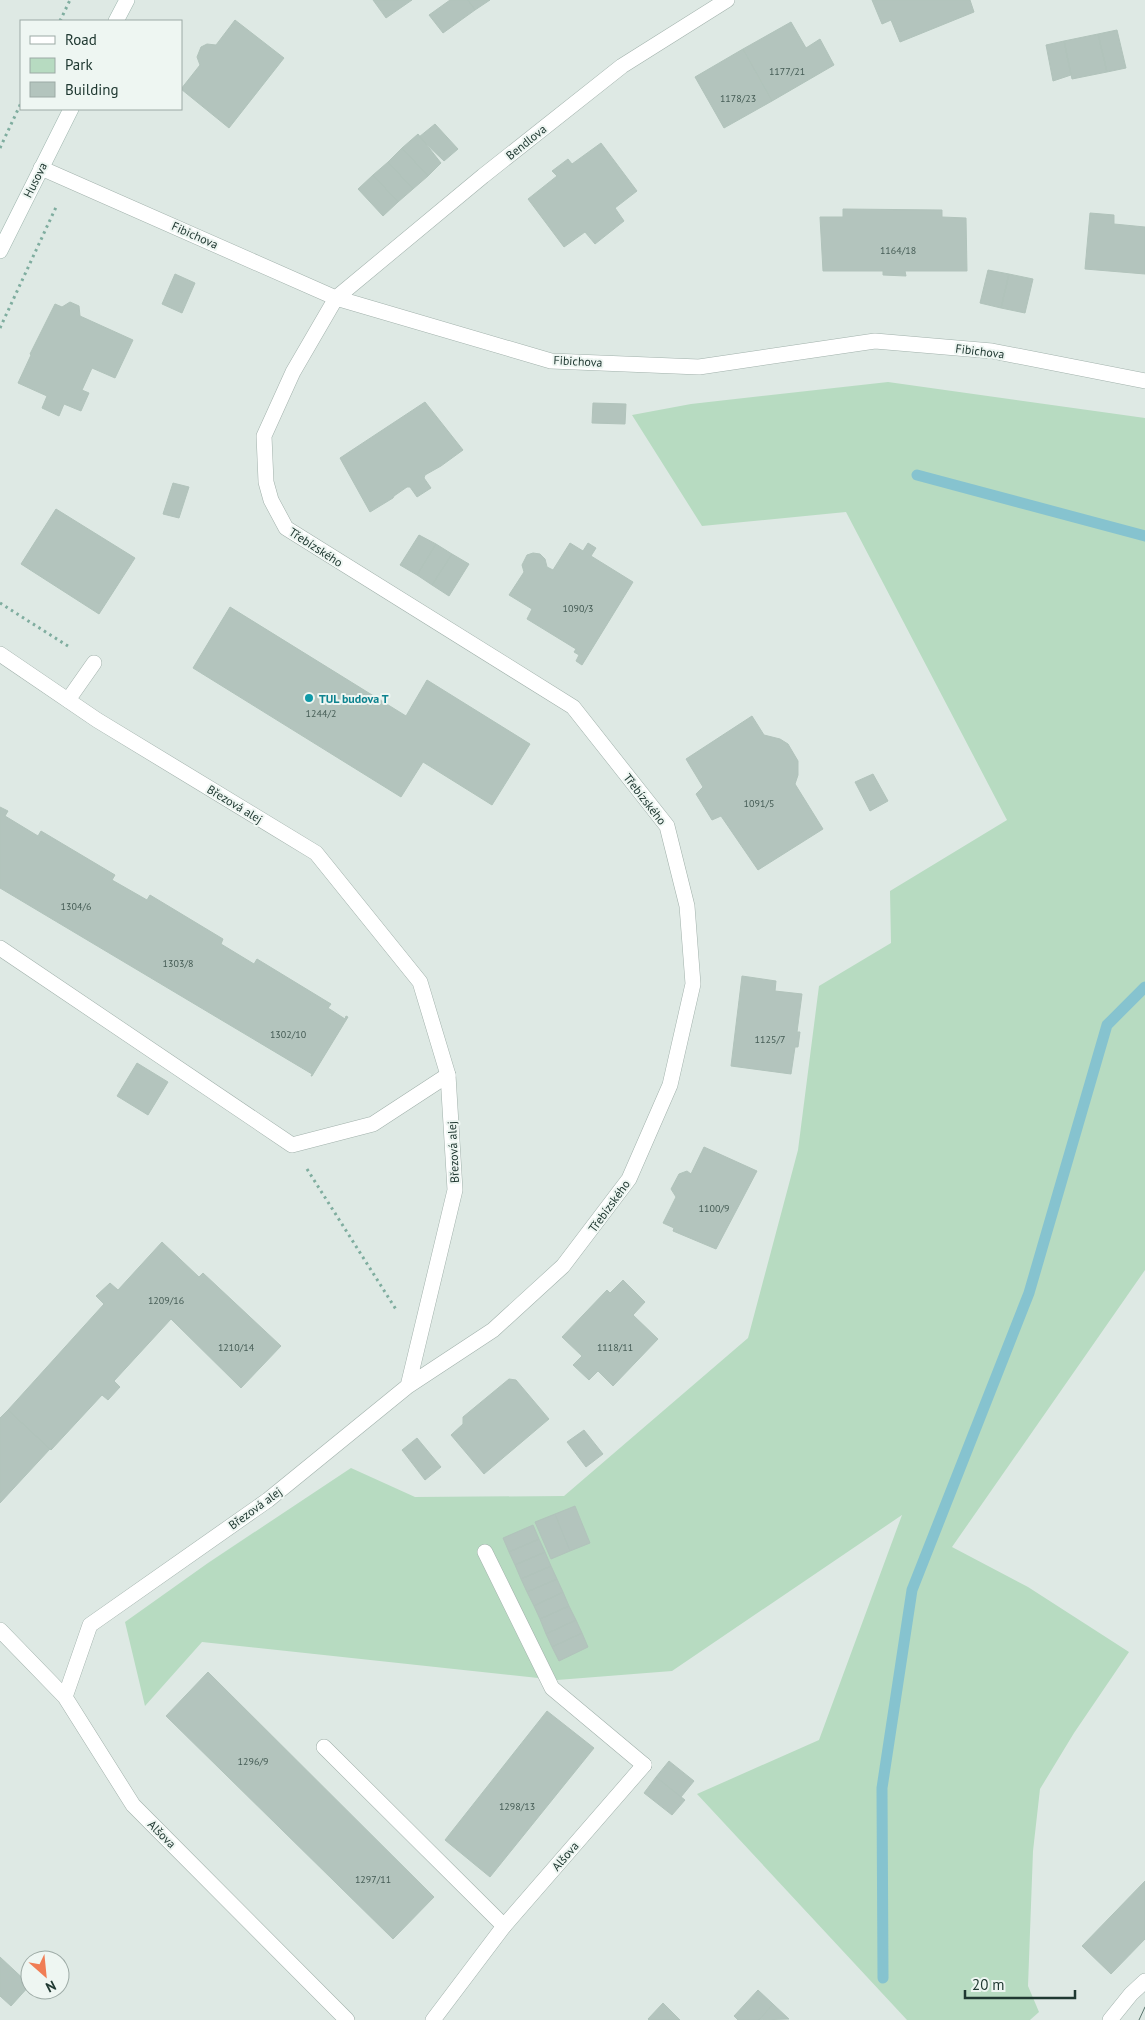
<svg xmlns="http://www.w3.org/2000/svg" width="1145" height="2020" font-family="'PT Sans',sans-serif">
  <rect width="100%" height="100%" fill="#dee9e4"/>
  <path fill="#b7dbc1" d="M 888,382 L 1145,418 L 1145,1270 L 952,1547 L 1028,1587 L 1129,1652 L 1074,1733 L 1040,1789 L 1033,1851 L 1028,1986 L 1039,2012 L 1030,2020 L 907,2020 L 697,1794 L 819,1740 L 902,1515 L 672,1671 L 557,1680 L 202,1642 L 145,1706 L 125,1622 L 208,1563 L 351,1468 L 415,1497 L 564,1496 L 748,1338 L 798,1150 L 819,986 L 891,943 L 890,891 L 1007,820 L 846,512 L 702,526 L 632,415 L 691,404 Z"/>
  <g fill="none" stroke-linecap="round" stroke-linejoin="round">
    <path stroke="#86c3cf" stroke-width="11" d="M 917,475 L 1145,536
      M 883,1978 L 882,1788 L 912,1590 L 1029,1293 L 1107,1025 L 1145,987"/>
  </g>
  <path fill="#b3c4bd" stroke="#b1c3bb" d="M 373,0 L 412,0 L 386,18 Z
    M 450,0 L 468,0 L 475,10 L 443,33 L 429,15 Z
    M 468,0 L 490,0 L 475,10 Z
    M 872,0 L 970,0 L 974,12 L 900,42 L 891,20 L 882,24 Z
    M 235,20 L 284,58 L 229,128 L 181,89 L 200,65 L 197,57 L 201,47 L 207,44 L 216,45 Z
    M 791,22 L 806,48 L 820,39 L 834,65 L 772,101 L 743,49 Z
    M 1117,30 L 1126,68 L 1107,72 L 1098,34 Z
    M 1098,34 L 1107,72 L 1072,79 L 1064,41 Z
    M 1064,41 L 1071,75 L 1053,81 L 1046,45 Z
    M 743,49 L 772,101 L 724,128 L 695,77 Z
    M 435,124 L 458,149 L 444,161 L 419,137 Z
    M 418,134 L 441,163 L 428,176 L 402,148 Z
    M 601,143 L 637,191 L 615,208 L 624,221 L 595,244 L 585,232 L 564,247 L 528,199 L 557,176 L 552,171 L 568,159 L 572,164 Z
    M 402,148 L 428,176 L 413,189 L 388,162 Z
    M 388,162 L 413,189 L 398,202 L 373,175 Z
    M 373,175 L 398,202 L 383,216 L 358,189 Z
    M 843,209 L 942,210 L 942,217 L 966,218 L 967,271 L 905,271 L 906,276 L 883,275 L 883,271 L 823,271 L 820,217 L 843,217 Z
    M 1090,213 L 1114,215 L 1114,224 L 1145,227 L 1145,274 L 1085,269 Z
    M 988,270 L 1009,274 L 1001,308 L 980,303 Z
    M 175,274 L 195,283 L 182,313 L 162,304 Z
    M 1009,274 L 1033,279 L 1025,313 L 1001,308 Z
    M 70,302 L 79,306 L 80,316 L 133,340 L 115,378 L 92,368 L 82,390 L 89,393 L 81,411 L 64,404 L 59,416 L 42,408 L 47,396 L 18,383 L 31,355 L 30,354 L 55,304 L 62,307 Z
    M 425,402 L 463,450 L 441,466 L 425,475 L 424,478 L 431,488 L 417,497 L 410,487 L 407,487 L 394,496 L 393,498 L 370,512 L 340,458 Z
    M 593,403 L 626,404 L 625,424 L 592,423 Z
    M 173,483 L 189,487 L 179,518 L 163,514 Z
    M 56,509 L 135,558 L 99,614 L 21,564 Z
    M 419,535 L 436,544 L 417,575 L 400,565 Z
    M 570,543 L 583,551 L 588,543 L 596,548 L 591,556 L 633,582 L 582,665 L 576,661 L 579,655 L 574,652 L 576,649 L 527,619 L 532,609 L 509,595 L 524,572 L 522,565 L 527,555 L 533,553 L 540,554 L 545,559 L 547,567 L 553,570 Z
    M 436,544 L 452,554 L 432,585 L 417,575 Z
    M 452,554 L 469,564 L 449,596 L 432,585 Z
    M 230,607 L 406,716 L 427,680 L 530,744 L 492,805 L 423,762 L 401,797 L 193,668 Z
    M 752,716 L 764,735 L 780,739 L 788,744 L 798,761 L 798,775 L 795,784 L 823,829 L 758,870 L 721,816 L 712,820 L 696,794 L 703,787 L 686,759 Z
    M 873,774 L 888,801 L 870,811 L 855,782 Z
    M 0,807 L 8,811 L 5,816 L 38,836 L 41,831 L 115,875 L 112,880 L 147,900 L 150,895 L 223,939 L 221,944 L 254,964 L 257,959 L 331,1004 L 328,1008 L 345,1019 L 346,1016 L 348,1017 L 312,1076 L 311,1076 L 312,1074 L 0,888 Z
    M 742,976 L 776,981 L 775,991 L 802,994 L 797,1032 L 800,1032 L 798,1047 L 795,1047 L 791,1074 L 731,1066 Z
    M 137,1063 L 168,1082 L 148,1115 L 117,1096 Z
    M 704,1147 L 757,1171 L 716,1249 L 673,1231 L 674,1228 L 663,1223 L 676,1197 L 671,1189 L 679,1174 L 687,1171 L 691,1174 Z
    M 162,1242 L 199,1277 L 203,1273 L 281,1346 L 241,1388 L 171,1319 L 114,1381 L 120,1387 L 108,1400 L 102,1395 L 51,1450 L 8,1410 L 104,1304 L 96,1296 L 110,1283 L 118,1290 Z
    M 623,1280 L 645,1302 L 633,1315 L 658,1339 L 613,1386 L 598,1371 L 589,1380 L 573,1365 L 582,1356 L 562,1337 L 607,1290 L 610,1293 Z
    M 509,1379 L 516,1380 L 549,1419 L 484,1474 L 451,1435 L 463,1424 L 463,1417 Z
    M 8,1410 L 50,1449 L 0,1503 L 0,1418 Z
    M 584,1430 L 603,1454 L 586,1467 L 567,1442 Z
    M 417,1438 L 441,1467 L 425,1480 L 402,1450 Z
    M 575,1506 L 590,1543 L 570,1551 L 555,1514 Z
    M 555,1514 L 570,1551 L 551,1559 L 535,1522 Z
    M 533,1525 L 539,1539 L 509,1552 L 503,1538 Z
    M 539,1539 L 545,1552 L 515,1565 L 509,1552 Z
    M 545,1552 L 551,1566 L 521,1579 L 515,1565 Z
    M 551,1566 L 557,1579 L 527,1592 L 521,1579 Z
    M 557,1579 L 563,1592 L 534,1606 L 527,1592 Z
    M 563,1592 L 569,1606 L 540,1619 L 534,1606 Z
    M 569,1606 L 576,1620 L 546,1634 L 540,1619 Z
    M 576,1620 L 582,1633 L 552,1647 L 546,1634 Z
    M 582,1633 L 588,1647 L 559,1661 L 552,1647 Z
    M 208,1672 L 434,1897 L 393,1939 L 166,1716 Z
    M 547,1711 L 594,1748 L 490,1877 L 445,1840 Z
    M 669,1761 L 694,1781 L 681,1797 L 656,1777 Z
    M 656,1777 L 685,1800 L 672,1815 L 644,1793 Z
    M 1145,1881 L 1145,1939 L 1111,1974 L 1082,1946 Z
    M 0,1957 L 30,1985 L 11,2006 L 0,1996 Z
    M 758,1990 L 773,2004 L 759,2020 L 738,2020 L 734,2016 Z
    M 663,2003 L 680,2020 L 649,2020 L 648,2019 Z
    M 773,2004 L 789,2019 L 759,2020 Z"/>
  <g fill="none" stroke-linecap="round" stroke-linejoin="round">
    <g stroke="#a1b1ab" stroke-width="16">
      <path id="lane" d="M 68,700 L 94,663
        M 0,948 L 292,1145 L 373,1124 L 448,1075
        M 485,1552 L 552,1688 L 644,1765
        M 324,1747 L 504,1926"/>
    </g>
    <g stroke="#a1b1ab" stroke-width="16">
      <path id="street" d="M 41,168 L 336,298 L 551,361 L 699,367 L 875,341 L 992,351 L 1145,381
        M 0,654 L 97,720 L 316,853 L 420,982 L 448,1075 L 455,1190 L 408,1386 L 268,1500 L 90,1625 L 65,1697
        M 408,1386 L 493,1330 L 563,1266 L 629,1179 L 670,1085 L 693,984 L 687,906 L 667,826 L 573,707 L 286,528 L 271,500 L 266,482 L 264,436 L 293,372 L 336,298 L 483,176 L 622,66 L 727,0
        M 0,1630 L 65,1697 L 133,1805 L 347,2020
        M 433,2020 L 504,1926 L 644,1765
        M 1110,2020 L 1131,1994 L 1145,1981"/>
    </g>
    <g stroke="#9db5ad" stroke-width="16">
      <path id="secondary" d="M 116,21 L 127,0
        M 0,251 L 71,109"/>
    </g>
    <path stroke="#7fad9f" stroke-width="3" stroke-dasharray="2.5 4" stroke-linecap="butt" d="M 60,21 L 70,0
      M 0,148 L 21,103
      M 0,328 L 57,205
      M 0,603 L 71,648
      M 307,1169 L 397,1311"/>
    <use href="#lane" stroke="#fff" stroke-width="15"/>
    <use href="#street" stroke="#fff" stroke-width="15"/>
    <use href="#secondary" stroke="#fff" stroke-width="15"/>
    <path stroke="#5a756e" stroke-width="1" d="M 1139,2020 L 1145,2007"/>
  </g>
  <circle fill="#0f9aa8" stroke="#eef6f2" stroke-width="2" cx="309" cy="698" r="5"/>
  <g text-anchor="middle" dominant-baseline="central" stroke-width="4" stroke-linejoin="round" paint-order="stroke">
    <g font-size="10" fill="#455c55">
      <text x="787" y="71">1177/21</text>
      <text x="738" y="98">1178/23</text>
      <text x="898" y="250">1164/18</text>
      <text x="578" y="608">1090/3</text>
      <text x="321" y="713">1244/2</text>
      <text x="759" y="803">1091/5</text>
      <text x="76" y="906">1304/6</text>
      <text x="178" y="963">1303/8</text>
      <text x="288" y="1034">1302/10</text>
      <text x="770" y="1039">1125/7</text>
      <text x="714" y="1208">1100/9</text>
      <text x="166" y="1300">1209/16</text>
      <text x="236" y="1347">1210/14</text>
      <text x="615" y="1347">1118/11</text>
      <text x="253" y="1761">1296/9</text>
      <text x="517" y="1806">1298/13</text>
      <text x="373" y="1879">1297/11</text>
    </g>
    <g font-size="12" fill="#203932" stroke="#eef6f2">
      <text transform="translate(526 142) rotate(-39)">Bendlova</text>
      <text transform="translate(35 180) rotate(-63)">Husova</text>
      <text transform="translate(195 235) rotate(24)">Fibichova</text>
      <text transform="translate(980 351) rotate(7)">Fibichova</text>
      <text transform="translate(578 361) rotate(3)">Fibichova</text>
      <text transform="translate(316 547) rotate(33)">Třebízského</text>
      <text transform="translate(645 799) rotate(52)">Třebízského</text>
      <text transform="translate(235 804) rotate(31)">Březová alej</text>
      <text transform="translate(453 1152) rotate(-93)">Březová alej</text>
      <text transform="translate(609 1206) rotate(-54)">Třebízského</text>
      <text transform="translate(255 1508) rotate(-36)">Březová alej</text>
      <text transform="translate(162 1834) rotate(45)">Alšova</text>
      <text transform="translate(565 1856) rotate(-49)">Alšova</text>
    </g>
    <g font-size="12" font-weight="bold" fill="#0d838f" stroke="#eef6f2" text-anchor="start">
      <text x="319" y="698">TUL budova T</text>
    </g>
  </g>
  <rect x="20" y="20" width="162" height="90" fill="#eef6f2" stroke="#9caaa5"/>
  <rect x="30" y="36" width="25" height="8" fill="#ffffff" stroke="#9caaa5"/>
  <text x="65" y="45" font-size="15" fill="#203932">Road</text>
  <rect x="30" y="58" width="25" height="15" fill="#b7dbc1" stroke="#9caaa5"/>
  <text x="65" y="70" font-size="15" fill="#203932">Park</text>
  <rect x="30" y="82" width="25" height="15" fill="#b3c4bd" stroke="#9caaa5"/>
  <text x="65" y="95" font-size="15" fill="#203932">Building</text>
  <g transform="translate(45 1975) rotate(153)"><circle r="24" fill="#eef6f2" stroke="#9caaa5"/>
  <path d="M0-4L9 19L0 12L-9 19Z" fill="#f07d55"/>
  <text y="-8" font-size="14" font-weight="bold" text-anchor="middle" fill="#203932">N</text>
  </g>
  <path d="M965 1990v8h110v-8" fill="none" stroke="#203932" stroke-width="2.5"/>
  <text x="972" y="1990" font-size="15" fill="#203932" stroke="#eef6f2" stroke-width="4" paint-order="stroke">20 m</text>
</svg>
